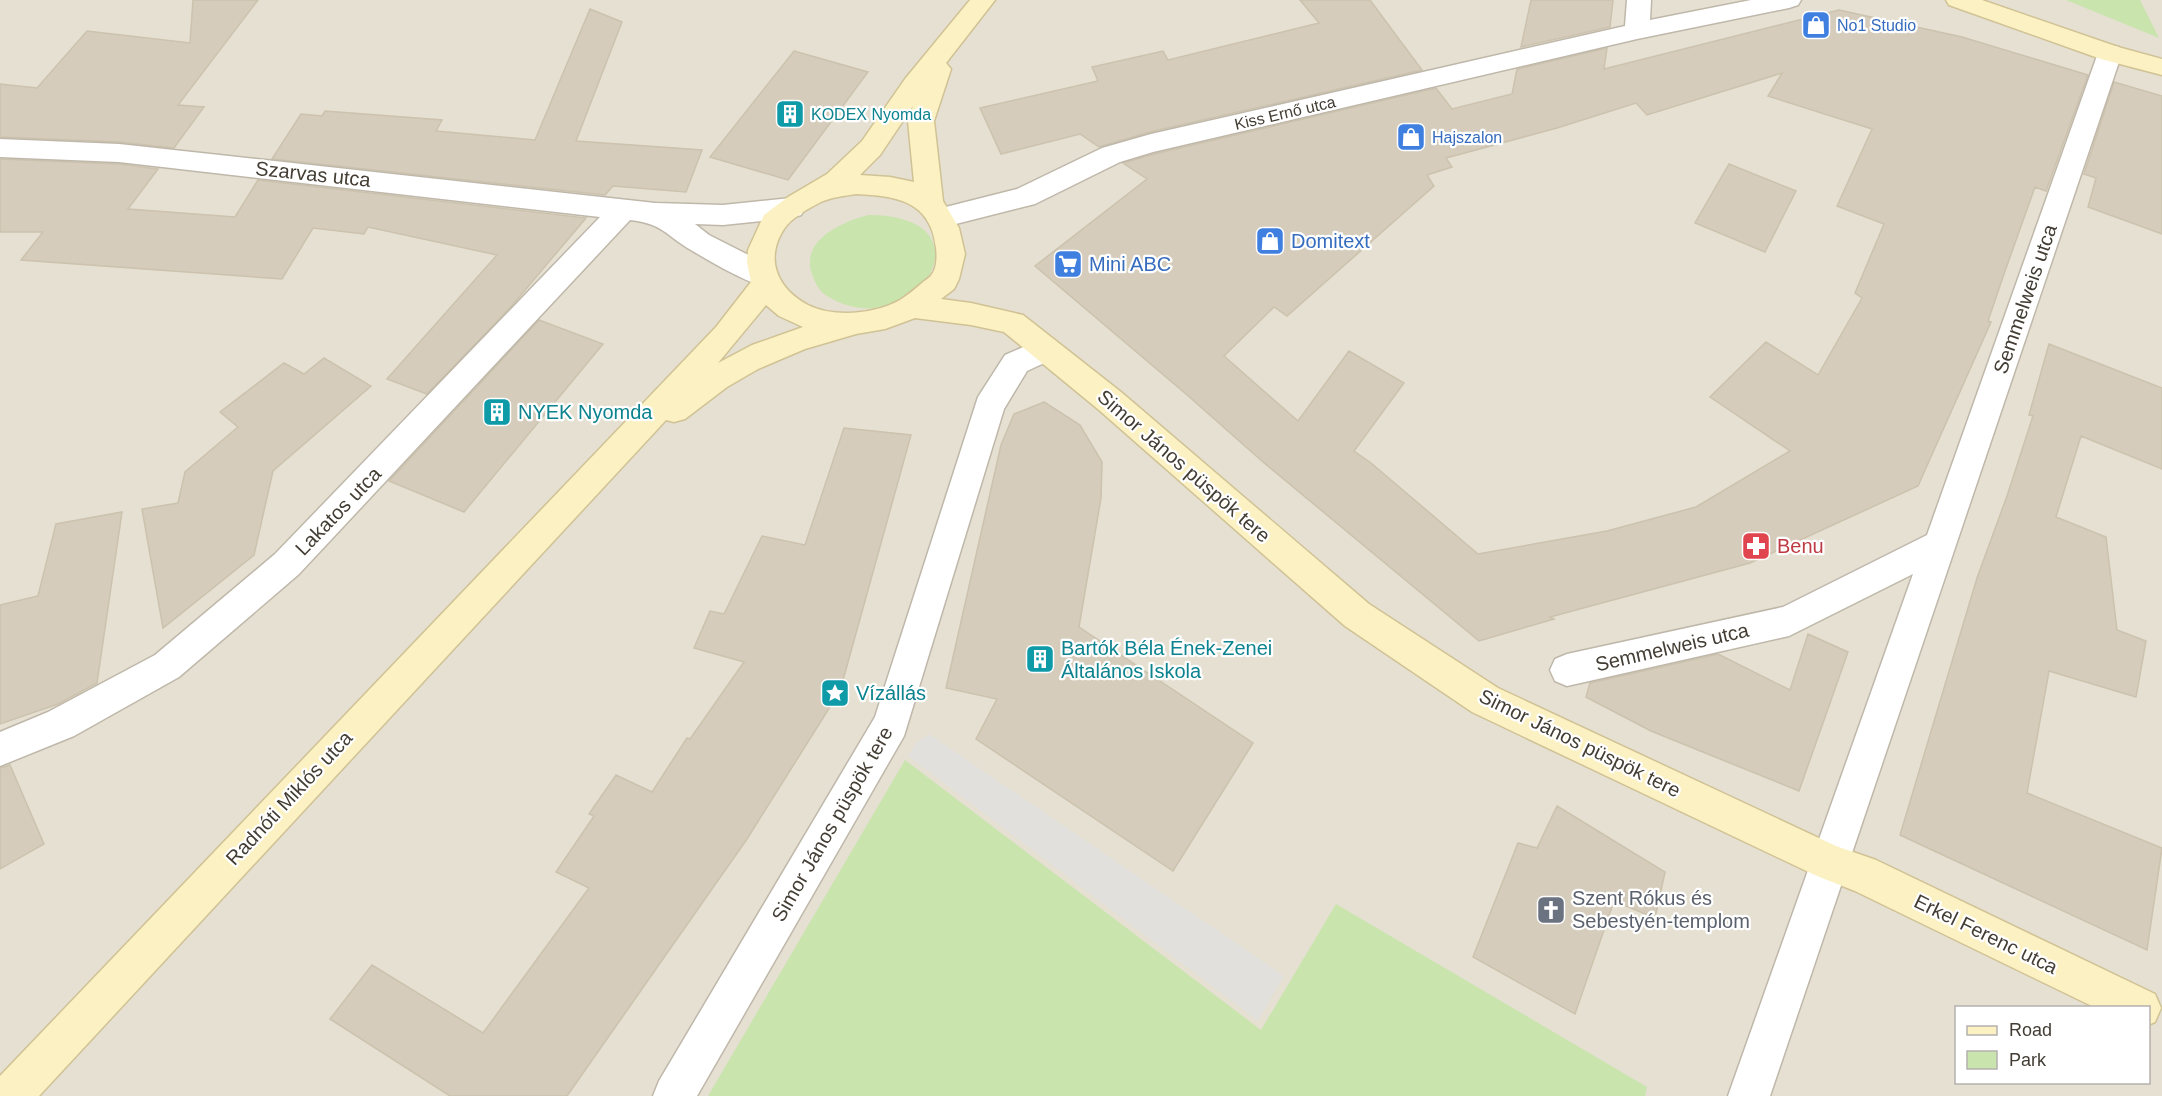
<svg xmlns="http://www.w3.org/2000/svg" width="2162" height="1096" font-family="Helvetica,sans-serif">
  <rect width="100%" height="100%" fill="#f1eee3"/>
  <path fill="#e5e0d2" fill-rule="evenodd" d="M 0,0 L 2162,0 L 2162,1096 L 0,1096 ZM 1956,1008 L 2148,1008 L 2148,1082 L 1956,1082 Z"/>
  <path fill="#c9e4ad" d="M 2066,0 L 2140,0 L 2159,38 Z
    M 868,215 C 999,215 913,349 827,296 C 819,291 815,283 812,274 C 800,240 842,222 868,215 Z
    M 905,760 L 1261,1030 L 1336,904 L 1647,1087 L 1645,1096 L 708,1096 Z"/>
  <path fill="#e2e0dc" d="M 929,734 L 1284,976 L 1258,1021 L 908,756 L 916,743 Z"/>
  <path fill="#d5ccbc" stroke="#ccc2ad" stroke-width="1.5" fill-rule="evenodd" d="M 193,0 L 258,0 L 178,105 L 204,107 L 174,148 L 119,142 L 0,137 L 0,84 L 37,88 L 87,31 L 190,43 Z
    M 1300,0 L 1370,0 L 1422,70 L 1150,132 L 1099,147 L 1080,134 L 1001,154 L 980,108 L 1098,81 L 1092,67 L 1163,51 L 1168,60 L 1319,23 Z
    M 1531,0 L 1613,0 L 1610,27 L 1521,47 Z
    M 590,9 L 622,22 L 576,141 L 702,150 L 686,192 L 613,186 L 605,195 L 272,159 L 301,114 L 322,116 L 325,111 L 442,120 L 436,131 L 535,140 Z
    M 1839,10 L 1962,37 L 2088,75 L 2046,191 L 2035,187 L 2005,271 L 1988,321 L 1991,322 L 1918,486 L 1750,563 L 1550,617 L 1554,619 L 1479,641 L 1263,462 L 1186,394 L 1035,266 L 1147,179 L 1123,163 L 1154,154 L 1436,88 L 1452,109 L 1512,94 L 1517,69 L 1607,48 L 1604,69 ZM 1782,73 L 1768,96 L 1872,129 L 1837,206 L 1884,224 L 1855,293 L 1862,298 L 1818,375 L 1766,342 L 1710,397 L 1790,451 L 1696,507 L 1607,531 L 1478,554 L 1371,463 L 1354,451 L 1404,383 L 1349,351 L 1298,421 L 1224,356 L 1274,307 L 1287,316 L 1434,186 L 1427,175 L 1452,167 L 1446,158 L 1557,128 L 1636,103 L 1647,115 Z
    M 794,51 L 868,72 L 788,180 L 710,157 Z
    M 2114,82 L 2162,96 L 2162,234 L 2088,207 L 2096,178 L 2084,174 Z
    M 0,159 L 119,164 L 158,169 L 128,209 L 235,217 L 258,180 L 586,218 L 509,309 L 427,394 L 387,379 L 497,255 L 368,227 L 364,234 L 313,228 L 282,279 L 21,260 L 43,232 L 0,232 Z
    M 1729,164 L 1796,191 L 1765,252 L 1695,223 Z
    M 539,320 L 603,344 L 464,512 L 389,481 Z
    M 2049,344 L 2162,388 L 2162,469 L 2081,436 L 2056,517 L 2106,537 L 2117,630 L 2146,641 L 2136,697 L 2049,671 L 2027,793 L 2162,848 L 2147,950 L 1900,835 L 1977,578 L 2007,496 L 2033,416 L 2029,415 Z
    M 324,358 L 371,386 L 273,471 L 254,555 L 163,628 L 142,509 L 178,503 L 185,472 L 238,427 L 220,412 L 284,363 L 304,374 Z
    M 1044,402 L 1080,425 L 1102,462 L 1101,498 L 1079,627 L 1253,743 L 1173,871 L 976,739 L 997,699 L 946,688 L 1001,445 L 1014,414 Z
    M 844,428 L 911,435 L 840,691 L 747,839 L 567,1096 L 450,1096 L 330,1019 L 372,965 L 483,1033 L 589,888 L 556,872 L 594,816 L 589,814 L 616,775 L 652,792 L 687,738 L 690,739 L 744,662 L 694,648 L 710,611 L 724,614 L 762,536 L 805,545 Z
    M 122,512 L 97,683 L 58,704 L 0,724 L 0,605 L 38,596 L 56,524 Z
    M 1808,634 L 1848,652 L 1799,791 L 1651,731 L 1586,697 L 1590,683 L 1718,654 L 1790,690 Z
    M 10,765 L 44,844 L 0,869 L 0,768 Z
    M 1557,806 L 1665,872 L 1655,918 L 1614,901 L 1575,1014 L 1473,957 L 1518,843 L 1537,848 Z"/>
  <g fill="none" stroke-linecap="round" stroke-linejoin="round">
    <g stroke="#bfb8aa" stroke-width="3">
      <path id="street" d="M 1627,0 L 1651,0 L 1650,20 L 1751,0 L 1801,0 L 1798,5 L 1789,8 L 1637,39 L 1153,152 L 1120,162 L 1035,204 L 940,228 L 930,225 L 926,218 L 930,211 L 1017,189 L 1102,148 L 1151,134 L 1625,26 Z
        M 2110,45 L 2119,47 L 2122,53 L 1770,1096 L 1728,1096 L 1913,574 L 1789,636 L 1567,686 L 1555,681 L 1550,670 L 1555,659 L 1567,654 L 1783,607 L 1927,535 L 2098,53 L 2101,47 Z
        M 0,139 L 119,144 L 655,203 L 723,205 L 791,198 L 801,201 L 805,208 L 801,215 L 791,218 L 723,225 L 695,224 L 709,235 L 772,267 L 776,275 L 772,283 L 762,286 C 738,278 713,263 691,250 C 665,235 664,224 630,220 L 299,574 L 179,677 L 74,736 L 0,766 L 0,732 L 48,712 L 155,655 L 275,554 L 600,217 L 119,162 L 0,157 Z
        M 1044,338 L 1055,342 L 1059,350 L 1055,358 L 1027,371 L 1004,409 L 904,736 L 697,1096 L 653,1096 L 659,1081 L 875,717 L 978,397 L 1005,355 Z"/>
    </g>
    <g stroke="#d0c295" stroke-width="3">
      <path id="secondary" d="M 970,0 L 995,0 L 946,63 L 951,69 L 934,121 L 943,201 L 959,228 L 965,254 L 959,279 L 954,289 L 941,299 L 971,303 L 1023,315 L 1121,392 L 1369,604 L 1498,688 L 1836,846 L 1876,860 L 2155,994 L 2161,1008 L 2155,1022 L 2148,1025 L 2148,1008 L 2096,1008 L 1855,891 L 1817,876 L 1472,712 L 1345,626 L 1099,410 L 1004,332 L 971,325 L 915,318 L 885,329 L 856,334 L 805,349 L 758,369 L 727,387 L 685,419 L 674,422 L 666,420 L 39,1096 L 0,1096 L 0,1076 L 716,327 L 751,282 L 747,262 L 748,250 L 764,215 L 788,197 L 827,174 L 862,141 L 905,79 ZM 913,106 L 908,121 L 914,182 L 890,177 L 860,175 L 880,155 ZM 856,194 C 895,196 931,200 936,248 C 937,255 937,268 932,274 C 930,278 925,280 922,283 C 915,289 908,295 900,300 C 875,314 834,318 808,305 C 778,289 764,260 784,229 C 791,218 809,208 821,202 C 832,197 844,196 856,194 ZM 766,305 L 779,316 L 803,327 L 752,345 L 718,363 Z
        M 1946,0 L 1982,0 L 2118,47 L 2162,59 L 2162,75 L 2101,59 L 1949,5 Z"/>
    </g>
    <use href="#street" fill="#fff" fill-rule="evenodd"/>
    <use href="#secondary" fill="#fcf1c2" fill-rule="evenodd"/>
  </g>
  <defs>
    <g id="shop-square" transform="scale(1.5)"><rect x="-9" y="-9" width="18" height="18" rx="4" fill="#3f7fe0" stroke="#fff"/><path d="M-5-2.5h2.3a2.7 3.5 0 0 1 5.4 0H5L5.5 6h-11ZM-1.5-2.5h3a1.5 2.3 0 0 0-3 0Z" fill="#fff"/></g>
    <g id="building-square" transform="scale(1.5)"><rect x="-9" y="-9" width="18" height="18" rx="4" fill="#0f9aa8" stroke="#fff"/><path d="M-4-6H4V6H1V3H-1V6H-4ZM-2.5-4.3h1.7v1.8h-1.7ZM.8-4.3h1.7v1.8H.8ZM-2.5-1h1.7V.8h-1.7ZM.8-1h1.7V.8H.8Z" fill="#fff"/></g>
    <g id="supermarket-square" transform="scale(1.5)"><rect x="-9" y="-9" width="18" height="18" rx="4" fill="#3f7fe0" stroke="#fff"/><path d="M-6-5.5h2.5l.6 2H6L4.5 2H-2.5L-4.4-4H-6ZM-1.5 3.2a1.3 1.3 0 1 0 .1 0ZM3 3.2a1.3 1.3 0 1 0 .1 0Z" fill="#fff"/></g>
    <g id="pharmacy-square" transform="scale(1.5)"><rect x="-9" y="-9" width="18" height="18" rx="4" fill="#e0444e" stroke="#fff"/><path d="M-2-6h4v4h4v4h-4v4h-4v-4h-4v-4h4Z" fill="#fff"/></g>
    <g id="sight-square" transform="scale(1.5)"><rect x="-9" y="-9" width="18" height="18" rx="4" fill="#0f9aa8" stroke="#fff"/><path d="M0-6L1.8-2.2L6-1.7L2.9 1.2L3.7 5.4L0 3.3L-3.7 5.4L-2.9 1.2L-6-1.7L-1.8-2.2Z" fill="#fff"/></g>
    <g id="church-square" transform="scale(1.5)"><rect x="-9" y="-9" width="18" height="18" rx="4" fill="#6b7280" stroke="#fff"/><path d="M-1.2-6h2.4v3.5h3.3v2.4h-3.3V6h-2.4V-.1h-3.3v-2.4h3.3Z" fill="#fff"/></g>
  </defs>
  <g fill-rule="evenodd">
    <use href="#shop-square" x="1816" y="25"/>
    <use href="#building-square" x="790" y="114"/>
    <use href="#shop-square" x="1411" y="137"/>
    <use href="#shop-square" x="1270" y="241"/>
    <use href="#supermarket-square" x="1068" y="264"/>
    <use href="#building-square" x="497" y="412"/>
    <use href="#pharmacy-square" x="1756" y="546"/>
    <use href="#building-square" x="1040" y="659"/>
    <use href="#sight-square" x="835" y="693"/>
    <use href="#church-square" x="1551" y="910"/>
  </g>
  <g text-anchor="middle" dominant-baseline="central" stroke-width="4.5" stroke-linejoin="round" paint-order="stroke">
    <g font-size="16" fill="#366cbe" stroke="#fff" text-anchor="start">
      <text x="1837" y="25">No1 Studio</text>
      <text x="1432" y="137">Hajszalon</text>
    </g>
    <g font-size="16" fill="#433d34" stroke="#fff">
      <text transform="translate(1285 113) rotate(-13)">Kiss Ernő utca</text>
    </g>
    <g font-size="16" fill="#0d838f" stroke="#fff" text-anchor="start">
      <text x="811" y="114">KODEX Nyomda</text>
    </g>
    <g font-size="20" fill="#433d34" stroke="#fff">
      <text transform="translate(313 174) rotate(6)">Szarvas utca</text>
      <text transform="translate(2025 299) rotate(-71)">Semmelweis utca</text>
      <text transform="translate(1184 466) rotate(41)">Simor János püspök tere</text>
      <text transform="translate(338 511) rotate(-46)">Lakatos utca</text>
      <text transform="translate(1672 647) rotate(-13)">Semmelweis utca</text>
      <text transform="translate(1580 743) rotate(26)">Simor János püspök tere</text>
      <text transform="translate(289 798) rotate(-47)">Radnóti Miklós utca</text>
      <text transform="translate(832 824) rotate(-60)">Simor János püspök tere</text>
      <text transform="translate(1986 934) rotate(26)">Erkel Ferenc utca</text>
    </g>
    <g font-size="20" fill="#366cbe" stroke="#fff" text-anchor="start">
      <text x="1291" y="241">Domitext</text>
      <text x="1089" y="264">Mini ABC</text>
    </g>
    <g font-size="20" fill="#0d838f" stroke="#fff" text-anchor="start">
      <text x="518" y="412">NYEK Nyomda</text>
      <text x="1061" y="648">Bartók Béla Ének-Zenei<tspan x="1061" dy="23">Általános Iskola</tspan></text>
      <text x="856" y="693">Vízállás</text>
    </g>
    <g font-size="20" fill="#be3a42" stroke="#fff" text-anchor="start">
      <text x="1777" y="546">Benu</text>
    </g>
    <g font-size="20" fill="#5b616d" stroke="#fff" text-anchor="start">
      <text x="1572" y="898">Szent Rókus és<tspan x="1572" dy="23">Sebestyén-templom</tspan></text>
    </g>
  </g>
  <rect x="1955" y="1006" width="195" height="78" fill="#ffffff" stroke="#b4b1ae" stroke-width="1.5"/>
  <rect x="1967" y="1026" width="30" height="9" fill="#fcf1c2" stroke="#b4b1ae" stroke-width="1.5"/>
  <text x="2009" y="1036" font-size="18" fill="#433d34">Road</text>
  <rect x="1967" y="1051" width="30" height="18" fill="#c9e4ad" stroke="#b4b1ae" stroke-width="1.5"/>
  <text x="2009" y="1066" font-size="18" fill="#433d34">Park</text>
</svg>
